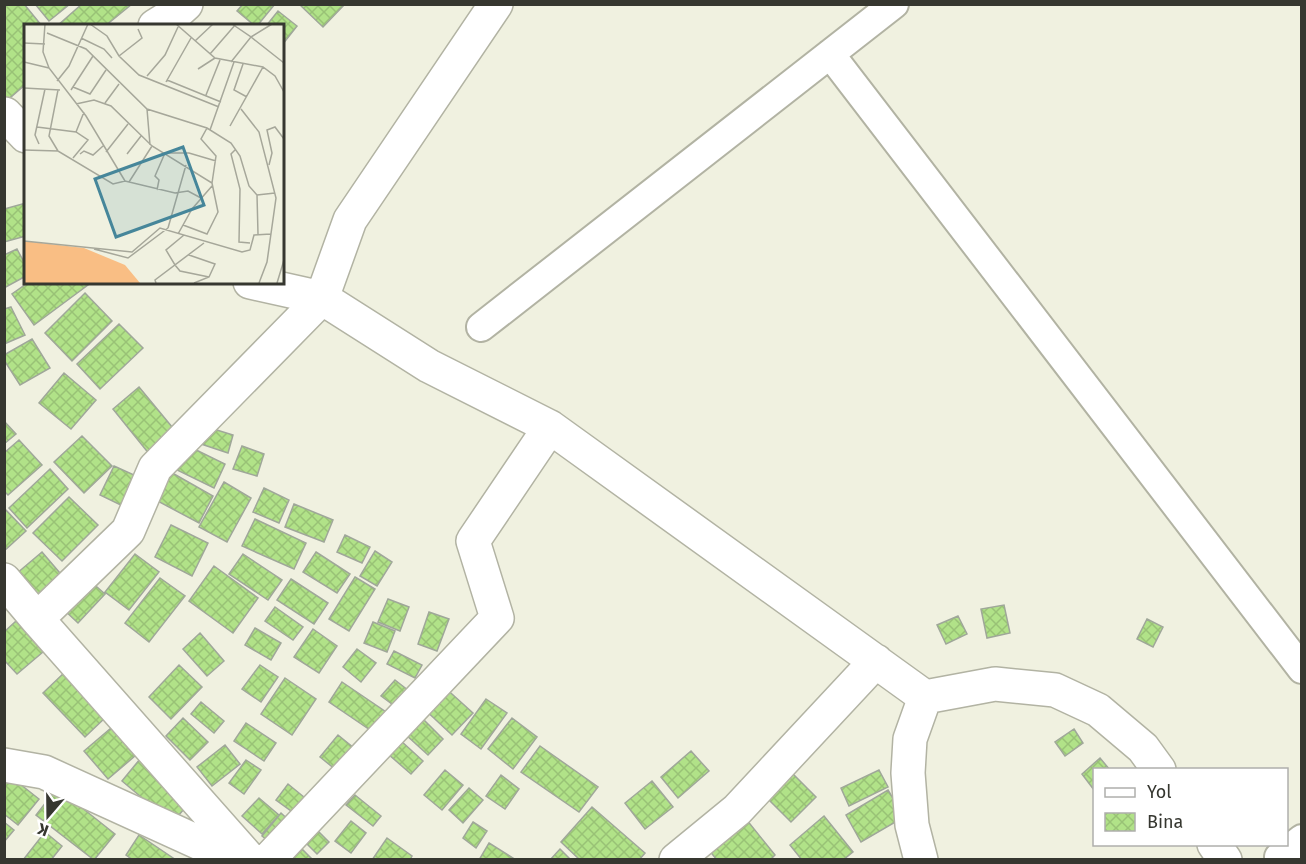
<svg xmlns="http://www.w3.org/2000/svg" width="1306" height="864" font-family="'Fira Sans',sans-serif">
  <defs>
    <pattern id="building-cross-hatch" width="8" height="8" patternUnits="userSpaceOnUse" patternTransform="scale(1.5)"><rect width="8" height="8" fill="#b1e288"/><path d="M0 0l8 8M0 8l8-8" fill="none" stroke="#99c276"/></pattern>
  </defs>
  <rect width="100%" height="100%" fill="#f0f1e0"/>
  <path fill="url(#building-cross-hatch)" stroke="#9fa799" stroke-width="1.5" d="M 4,4 L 24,4 L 42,26 L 26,26 L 26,84 L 4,103 Z
    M 35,4 L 70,4 L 49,21 Z
    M 82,4 L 132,4 L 105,26 L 57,26 Z
    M 243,4 L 275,4 L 257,26 L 255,26 L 237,11 Z
    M 299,4 L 345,4 L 323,27 Z
    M 278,11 L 297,26 L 282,45 L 282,26 L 266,26 Z
    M 26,203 L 26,236 L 4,242 L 4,209 Z
    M 17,249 L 26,266 L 26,276 L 4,288 L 4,255 Z
    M 29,282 L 92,282 L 34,325 L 12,294 Z
    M 85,293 L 112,321 L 72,361 L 45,333 Z
    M 11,307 L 25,335 L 4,344 L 4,309 Z
    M 119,324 L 143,348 L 100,389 L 77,364 Z
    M 32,339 L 50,368 L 20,385 L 4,360 L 4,355 Z
    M 64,373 L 96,400 L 71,429 L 39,403 Z
    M 139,387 L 177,433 L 150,455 L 113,409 Z
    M 4,421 L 16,434 L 4,444 Z
    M 207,427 L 233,435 L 228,453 L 201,444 Z
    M 82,436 L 112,466 L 84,493 L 54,462 Z
    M 19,440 L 42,465 L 8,495 L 4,491 L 4,453 Z
    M 188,446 L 225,464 L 214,488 L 177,470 Z
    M 242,446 L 264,454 L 257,476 L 233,469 Z
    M 114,466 L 143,479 L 129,509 L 100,495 Z
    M 50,469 L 68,489 L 27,528 L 9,508 Z
    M 167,470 L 213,496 L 199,523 L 152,498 Z
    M 224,482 L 251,498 L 227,542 L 199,527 Z
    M 264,488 L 289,500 L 279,523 L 253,512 Z
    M 69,497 L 98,525 L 62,561 L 33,533 Z
    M 294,504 L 333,520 L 324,542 L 285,527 Z
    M 4,508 L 26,531 L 4,551 Z
    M 255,519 L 306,543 L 294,569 L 242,546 Z
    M 171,525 L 208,543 L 192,576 L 155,557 Z
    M 345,535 L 370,547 L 362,563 L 337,552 Z
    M 375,551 L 392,562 L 377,586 L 360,576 Z
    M 42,552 L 65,579 L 39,601 L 16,574 Z
    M 316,552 L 350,574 L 337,593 L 303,572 Z
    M 135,554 L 159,572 L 129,610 L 105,592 Z
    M 243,554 L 282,580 L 268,600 L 229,574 Z
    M 214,566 L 258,598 L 233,633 L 189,601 Z
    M 355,577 L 375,589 L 349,631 L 329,619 Z
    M 160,578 L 185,596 L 149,642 L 125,623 Z
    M 291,579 L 328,603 L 314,624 L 277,600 Z
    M 89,580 L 105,594 L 78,623 L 62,608 Z
    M 388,599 L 409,607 L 400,631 L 378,622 Z
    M 1004,605 L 1010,633 L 987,638 L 981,609 Z
    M 275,607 L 303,627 L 293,640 L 265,621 Z
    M 429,612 L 449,619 L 437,651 L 418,644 Z
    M 958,616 L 967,634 L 946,644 L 937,625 Z
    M 1147,619 L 1163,627 L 1153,647 L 1137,639 Z
    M 16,621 L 43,652 L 17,674 L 4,660 L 4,632 Z
    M 373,622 L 395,631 L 387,652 L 364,643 Z
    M 255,628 L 281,643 L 271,660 L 245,645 Z
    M 313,629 L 337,646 L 319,673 L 294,657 Z
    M 200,633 L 224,661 L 207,676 L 183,649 Z
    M 357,649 L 376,663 L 361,682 L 343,667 Z
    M 394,651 L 422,665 L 415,678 L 387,664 Z
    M 179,665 L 202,687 L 171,719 L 149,697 Z
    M 260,665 L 278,677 L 261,702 L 242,689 Z
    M 66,671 L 108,715 L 85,737 L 43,693 Z
    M 285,678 L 316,699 L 292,735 L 261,714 Z
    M 395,680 L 413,694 L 400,710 L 381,696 Z
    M 342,682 L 389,714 L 376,734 L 329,702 Z
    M 442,685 L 473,713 L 452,735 L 421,706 Z
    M 486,699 L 507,713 L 481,749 L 461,734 Z
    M 201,702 L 224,721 L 214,733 L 191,714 Z
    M 421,717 L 443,739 L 428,755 L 405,734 Z
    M 183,718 L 208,742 L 190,760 L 166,736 Z
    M 512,718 L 537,737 L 513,769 L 488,749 Z
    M 246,723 L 276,743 L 264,761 L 234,741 Z
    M 111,728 L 135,756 L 108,779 L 84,751 Z
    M 1074,729 L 1083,743 L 1065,756 L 1055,742 Z
    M 338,735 L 359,752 L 341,774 L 320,757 Z
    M 400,740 L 423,761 L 411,774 L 388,754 Z
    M 225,745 L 240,764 L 212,786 L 197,767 Z
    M 540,746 L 598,787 L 579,812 L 521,772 Z
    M 691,751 L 709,771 L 678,798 L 661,777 Z
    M 1100,758 L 1110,770 L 1094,770 L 1094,790 L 1082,774 Z
    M 140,759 L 190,802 L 172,823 L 122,781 Z
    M 246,760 L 261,770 L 244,794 L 229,783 Z
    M 445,770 L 463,785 L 442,810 L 424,795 Z
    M 879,770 L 888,787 L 849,806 L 841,788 Z
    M 790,771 L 816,797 L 791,822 L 765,796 Z
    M 6,773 L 39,799 L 18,825 L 4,814 Z
    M 501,775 L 519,789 L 505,809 L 486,796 Z
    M 652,781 L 673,807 L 645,829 L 625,803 Z
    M 288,784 L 310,802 L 298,816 L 276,800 Z
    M 57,788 L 115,834 L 94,860 L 36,815 Z
    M 469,788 L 483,800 L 463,823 L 449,810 Z
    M 888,790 L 904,817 L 861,842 L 846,815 Z
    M 355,795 L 381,816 L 373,826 L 346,805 Z
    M 259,798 L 279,815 L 262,834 L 242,816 Z
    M 592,807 L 645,853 L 639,860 L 580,860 L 561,842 Z
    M 281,813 L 293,824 L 274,846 L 262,836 Z
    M 824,816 L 853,852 L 843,860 L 802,860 L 790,845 Z
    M 746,819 L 775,855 L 770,860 L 717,860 L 709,850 Z
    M 351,821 L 366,833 L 351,853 L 335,841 Z
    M 4,822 L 14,830 L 4,842 Z
    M 473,822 L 487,831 L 476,848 L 463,838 Z
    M 315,828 L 329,842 L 317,854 L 303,840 Z
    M 45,832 L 62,846 L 51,860 L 23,860 Z
    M 139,835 L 176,860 L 133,860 L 126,855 Z
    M 387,838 L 412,856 L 410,860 L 372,860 Z
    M 489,843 L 516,860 L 479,860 Z
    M 299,846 L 313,860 L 285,860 Z
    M 560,849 L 571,860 L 550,860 Z"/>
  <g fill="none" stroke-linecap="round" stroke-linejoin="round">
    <g stroke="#b2b3a3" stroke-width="32">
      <path id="lane" d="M 830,54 L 1302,669
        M 481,327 L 894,4
        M 1279,857 L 1302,839"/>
    </g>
    <g stroke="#b2b3a3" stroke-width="36">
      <path id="street" d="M 155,26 L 176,13 L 186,4
        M 5,114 L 26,136
        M 250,282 L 322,298 L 429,366 L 550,427 L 925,697 L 995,684 L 1055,690 L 1098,710 L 1143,748 L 1159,770
        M 4,580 L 37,619 L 250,860
        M 37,619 L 128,531 L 155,468 L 322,298 L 350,220 L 496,4
        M 4,765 L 44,772 L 237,860
        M 1214,844 L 1225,860
        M 268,860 L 497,618 L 473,541 L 550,427
        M 676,860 L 737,810 L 876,661
        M 921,860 L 912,825 L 908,773 L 910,739 L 925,697"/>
    </g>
    <use href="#lane" stroke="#fff" stroke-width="28"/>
    <use href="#street" stroke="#fff" stroke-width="33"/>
  </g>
  <g transform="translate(24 24)">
    <rect width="260" height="260" fill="#f0f1e0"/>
    <path d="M 0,217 L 60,224 L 101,241 L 116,259 L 0,259 Z" fill="#f9be84"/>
    <path fill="none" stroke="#a6a79a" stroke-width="1.5" d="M 21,0 L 19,28 L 25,44 L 62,92 L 101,157M 66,0 L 83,12 L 95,32 L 115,51 L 195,83M 152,0 L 191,34 L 239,43 L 251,52 L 260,68M 23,9 L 62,25 L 123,85 L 183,104 L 207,119 L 216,132 L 225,162 L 233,171 L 234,210M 227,13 L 260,39M 227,13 L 248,0M 57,14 L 80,25 L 88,34M 171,17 L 189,0M 0,19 L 21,20M 186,30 L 212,0M 95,32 L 118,14 L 114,5M 0,38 L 25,44M 207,38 L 227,13 L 208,0M 219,40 L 210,66 L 223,73M 174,45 L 191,34M 123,52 L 141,31 L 154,3M 143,56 L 197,78M 33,57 L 45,42 L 64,0M 142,58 L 167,14M 49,63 L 66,70 L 82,46M 0,64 L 36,66M 47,66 L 69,32M 182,71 L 196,36M 81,79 L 95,60M 52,80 L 70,76 L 87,82 L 128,122 L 188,159 L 194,188 L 183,210 L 159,201M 123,85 L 126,121M 217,85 L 235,108 L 252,174 L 243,238 L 235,259M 206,102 L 239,43M 13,103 L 52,108 L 64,116 L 49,134M 183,104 L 177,115 L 192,132 L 188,159M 186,106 L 210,38M 52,108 L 60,88M 15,120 L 11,111 L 21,65M 0,126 L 34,127 L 89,160 L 101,157 L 151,169 L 164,167 L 177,174M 211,126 L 207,130 L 216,165 L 215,218 L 226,219M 34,127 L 25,112 L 34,66M 82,128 L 104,100M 56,130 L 60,127 L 69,131 L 79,122M 103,130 L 117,112M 245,141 L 248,129 L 243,106 L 251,103 L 260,115M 105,158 L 128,122M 133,166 L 135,156 L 131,152 L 141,129 L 165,129 L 192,137M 233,171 L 251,169M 144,204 L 162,141M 154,210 L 168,185 L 188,162M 160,211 L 142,226 L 151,241 L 156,247 L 185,253M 0,217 L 108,228 L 136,204 L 218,228 L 226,226 L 230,211 L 247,210M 70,225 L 104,234 L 144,204M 165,231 L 191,240 L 185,253 L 170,259M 132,259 L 131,256 L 180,219M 253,259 L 260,236"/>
    <path fill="#46869a" fill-opacity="0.15" stroke="#46869a" stroke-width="3" d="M 159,123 L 180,181 L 92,213 L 71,155 Z"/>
    <rect width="260" height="260" fill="none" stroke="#363730" stroke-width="3"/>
  </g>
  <rect width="1306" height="864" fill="none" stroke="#363730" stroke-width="12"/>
  <rect x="1093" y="768" width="195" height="78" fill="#ffffff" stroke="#afafac" stroke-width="1.5"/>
  <rect x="1105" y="788" width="30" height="9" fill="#ffffff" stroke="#afafac" stroke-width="1.5"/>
  <text x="1147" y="798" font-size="18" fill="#363730">Yol</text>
  <rect x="1105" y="813" width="30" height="18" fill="url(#building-cross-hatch)" stroke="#afafac" stroke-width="1.5"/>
  <text x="1147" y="828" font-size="18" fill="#363730">Bina</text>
  <g transform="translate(48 816) rotate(200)" stroke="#ffffff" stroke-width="4.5" paint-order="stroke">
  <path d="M0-4.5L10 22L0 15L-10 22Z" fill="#363730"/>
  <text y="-9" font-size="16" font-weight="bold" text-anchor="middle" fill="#363730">K</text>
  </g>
</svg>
